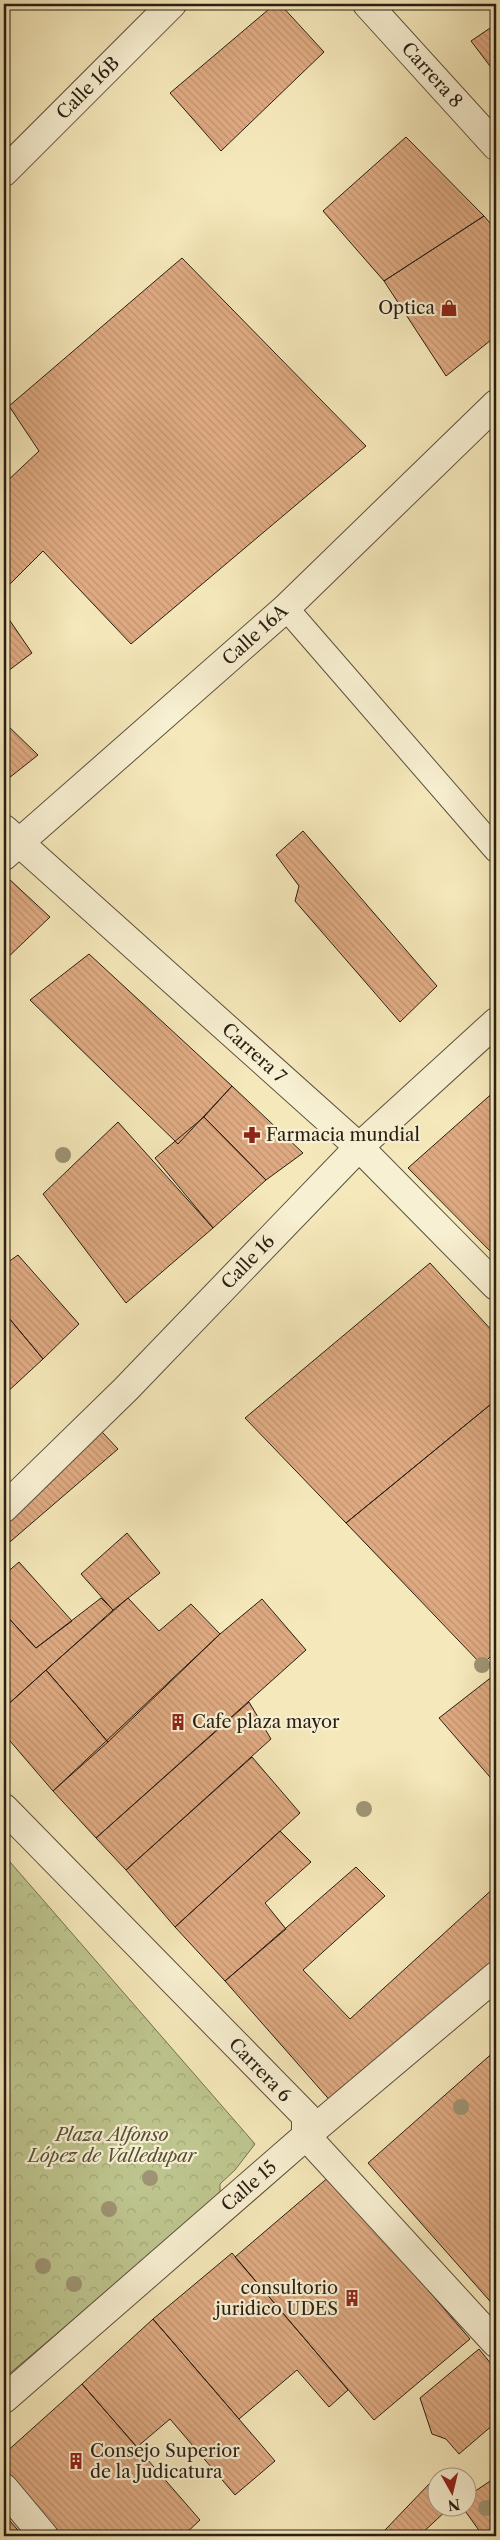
<svg xmlns="http://www.w3.org/2000/svg" width="500" height="2540" font-family="'Libre Caslon Text',serif">
  <defs>
    <pattern id="park-crowns" width="20" height="18" patternUnits="userSpaceOnUse" patternTransform="scale(1.25)"><rect width="20" height="18" fill="#bec58e"/><path d="M2 6a3 3 0 1 1 6 0M12 15a3 3 0 1 1 6 0" fill="none" stroke="#a3a97a"/></pattern>
    <pattern id="building-back-hatch" width="6" height="6" patternUnits="userSpaceOnUse" patternTransform="scale(1.25)"><rect width="6" height="6" fill="#dfaa82"/><path d="M-1 5l2 2M0 0l6 6M5-1l2 2" fill="none" stroke="#bf926f"/></pattern>
  </defs>
  <rect width="100%" height="100%" fill="#f5e8ba"/>
  <filter id="stains"><feTurbulence type="fractalNoise" baseFrequency=".004" numOctaves="4"/><feColorMatrix values="0 0 0 0 .2 0 0 0 0 .09 0 0 0 0 .02 0 0 0 .5 -.17"/></filter>
  <radialGradient id="worn" r=".72"><stop offset=".6" stop-color="#630" stop-opacity="0"/><stop offset="1" stop-color="#630" stop-opacity=".3"/></radialGradient>
  <path fill="url(#park-crowns)" stroke="#747251" d="M 4,1855 L 255,2144 L 235,2170 L 220,2184 L 220,2197 L 4,2378 Z"/>
  <path fill="url(#building-back-hatch)" stroke="#291e14" d="M 275,4 L 280,4 L 324,52 L 221,151 L 170,93 Z
    M 496,24 L 496,74 L 471,41 Z
    M 406,137 L 484,216 L 384,281 L 323,211 Z
    M 484,216 L 496,230 L 496,336 L 446,376 L 384,281 Z
    M 182,258 L 366,446 L 131,644 L 43,551 L 4,590 L 4,484 L 39,451 L 9,406 Z
    M 4,612 L 32,653 L 4,674 Z
    M 4,722 L 38,755 L 4,782 Z
    M 303,831 L 437,986 L 400,1022 L 295,901 L 299,886 L 276,855 Z
    M 8,878 L 50,917 L 4,961 L 4,881 Z
    M 89,954 L 232,1086 L 178,1144 L 30,1000 Z
    M 232,1086 L 303,1153 L 266,1180 L 204,1117 Z
    M 496,1090 L 496,1257 L 408,1168 Z
    M 204,1117 L 266,1180 L 213,1228 L 155,1158 Z
    M 118,1122 L 213,1228 L 126,1303 L 43,1194 Z
    M 18,1255 L 79,1324 L 43,1359 L 4,1312 L 4,1265 Z
    M 430,1263 L 496,1335 L 496,1400 L 346,1523 L 245,1418 Z
    M 4,1312 L 43,1359 L 4,1395 Z
    M 496,1400 L 496,1651 L 482,1665 L 346,1523 Z
    M 88,1417 L 118,1449 L 4,1547 L 4,1493 Z
    M 127,1533 L 160,1573 L 113,1610 L 81,1574 Z
    M 19,1562 L 72,1621 L 36,1648 L 4,1613 L 4,1575 Z
    M 101,1598 L 113,1610 L 4,1708 L 4,1613 L 36,1648 Z
    M 128,1598 L 159,1631 L 191,1604 L 220,1634 L 108,1742 L 46,1670 Z
    M 262,1599 L 306,1650 L 96,1838 L 53,1791 L 220,1634 Z
    M 46,1670 L 108,1742 L 53,1791 L 4,1734 L 4,1708 Z
    M 493,1676 L 496,1680 L 496,1784 L 439,1718 Z
    M 249,1702 L 271,1739 L 126,1870 L 96,1838 Z
    M 252,1757 L 300,1813 L 175,1927 L 126,1870 Z
    M 280,1831 L 311,1862 L 265,1903 L 286,1929 L 225,1981 L 175,1927 Z
    M 356,1867 L 385,1896 L 303,1970 L 350,2019 L 496,1886 L 496,1970 L 341,2113 L 225,1981 Z
    M 496,2050 L 496,2308 L 368,2163 Z
    M 330,2176 L 470,2339 L 374,2420 L 235,2257 Z
    M 232,2253 L 348,2390 L 329,2407 L 297,2370 L 239,2419 L 153,2319 Z
    M 153,2319 L 275,2461 L 235,2495 L 170,2419 L 137,2447 L 82,2384 Z
    M 479,2349 L 496,2370 L 496,2426 L 494,2424 L 459,2454 L 446,2439 L 432,2434 L 420,2398 Z
    M 82,2384 L 200,2520 L 183,2536 L 63,2536 L 4,2468 L 4,2454 Z
    M 496,2477 L 496,2536 L 483,2536 L 463,2508 L 468,2508 L 468,2496 Z
    M 431,2482 L 438,2490 L 438,2508 L 449,2508 L 419,2536 L 390,2536 L 385,2530 Z
    M 4,2514 L 23,2536 L 4,2536 Z"/>
  <g fill="none" stroke-linecap="round" stroke-linejoin="round">
    <g stroke="#5c503e" stroke-width="26">
      <path id="service" d="M 286,608 L 496,850"/>
    </g>
    <g stroke="#5c503e" stroke-width="30">
      <path id="minor" d="M 4,172 L 172,4
        M 4,829 L 359,1147 L 496,1286
        M 4,856 L 286,608 L 496,404
        M 4,1508 L 126,1389 L 359,1147 L 496,1022
        M 4,1808 L 306,2116 L 306,2136 L 496,2343
        M 4,2399 L 306,2136 L 496,1976
        M 4,2488 L 44,2536"/>
    </g>
    <g stroke="#5c503e" stroke-width="30">
      <path id="tertiary" d="M 367,4 L 496,146"/>
    </g>
    <use href="#service" stroke="#f8f0d2" stroke-width="24"/>
    <use href="#minor" stroke="#f8f0d2" stroke-width="28"/>
    <use href="#tertiary" stroke="#f8f0d2" stroke-width="28"/>
  </g>
  <g fill="#9e9473">
    <circle cx="63" cy="1155" r="8"/>
    <circle cx="482" cy="1665" r="8"/>
    <circle cx="364" cy="1809" r="8"/>
    <circle cx="461" cy="2107" r="8"/>
    <circle cx="150" cy="2178" r="8"/>
    <circle cx="109" cy="2209" r="8"/>
    <circle cx="43" cy="2266" r="8"/>
    <circle cx="74" cy="2284" r="8"/>
    <circle cx="486" cy="2508" r="8"/>
  </g>
  <defs>
    <g id="shop-bare" transform="scale(1.35)"><path d="M-5-2.5h2.3a2.7 3.5 0 0 1 5.4 0H5L5.5 6h-11ZM-1.5-2.5h3a1.5 2.3 0 0 0-3 0Z" fill="#8f2418" stroke="#f8f0d2" stroke-width="2.5" paint-order="stroke"/></g>
    <g id="pharmacy-bare" transform="scale(1.35)"><path d="M-2-6h4v4h4v4h-4v4h-4v-4h-4v-4h4Z" fill="#8f2418" stroke="#f8f0d2" stroke-width="2.5" paint-order="stroke"/></g>
    <g id="building-bare" transform="scale(1.35)"><path d="M-4-6H4V6H1V3H-1V6H-4ZM-2.5-4.3h1.7v1.8h-1.7ZM.8-4.3h1.7v1.8H.8ZM-2.5-1h1.7V.8h-1.7ZM.8-1h1.7V.8H.8Z" fill="#8f2418" stroke="#f8f0d2" stroke-width="2.5" paint-order="stroke"/></g>
  </defs>
  <g fill-rule="evenodd">
    <use href="#shop-bare" x="449" y="308"/>
    <use href="#pharmacy-bare" x="252" y="1135"/>
    <use href="#building-bare" x="178" y="1722"/>
    <use href="#building-bare" x="352" y="2298"/>
    <use href="#building-bare" x="76" y="2461"/>
  </g>
  <g text-anchor="middle" dominant-baseline="central" stroke-width="4.5" stroke-linejoin="round" paint-order="stroke">
    <g font-size="18" fill="#291e14" stroke="#f8f0d2">
      <text transform="translate(432 75) rotate(48)">Carrera 8</text>
      <text transform="translate(88 88) rotate(-45)">Calle 16B</text>
      <text transform="translate(255 635) rotate(-42)">Calle 16A</text>
      <text transform="translate(254 1053) rotate(42)">Carrera 7</text>
      <text transform="translate(248 1262) rotate(-46)">Calle 16</text>
      <text transform="translate(260 2070) rotate(46)">Carrera 6</text>
      <text transform="translate(249 2186) rotate(-41)">Calle 15</text>
    </g>
    <g font-size="18" fill="#291e14" stroke="#f8f0d2" text-anchor="start">
      <text x="435" y="308" text-anchor="end">Optica</text>
      <text x="266" y="1135">Farmacia mundial</text>
      <text x="192" y="1722">Cafe plaza mayor</text>
      <text x="338" y="2288" text-anchor="end">consultorio<tspan x="338" dy="21">juridico UDES</tspan></text>
      <text x="90" y="2451">Consejo Superior<tspan x="90" dy="21">de la Judicatura</tspan></text>
    </g>
    <g font-size="18" font-style="italic" fill="#565039" stroke="#f8f0d2">
      <text x="112" y="2135">Plaza Alfonso<tspan x="112" dy="21">López de Valledupar</tspan></text>
    </g>
  </g>
  <rect width="500" height="2540" fill="none" stroke="#f5e8ba" stroke-width="20"/>
  <rect x="5" y="5" width="490" height="2530" fill="none" stroke="#291e14" stroke-width="2.5"/>
  <rect x="10" y="10" width="480" height="2520" fill="none" stroke="#291e14"/>
  <g transform="translate(452 2492) rotate(172)"><circle r="24" fill="#f8f0d2" stroke="#a59c86"/>
  <path d="M0-4L9 19L0 12L-9 19Z" fill="#8f2418"/>
  <text y="-8" font-size="14" font-weight="bold" text-anchor="middle" fill="#291e14">N</text>
  </g>
  <rect width="100%" height="100%" filter="url(#stains)"/>
  <rect width="100%" height="100%" fill="url(#worn)"/>
</svg>
